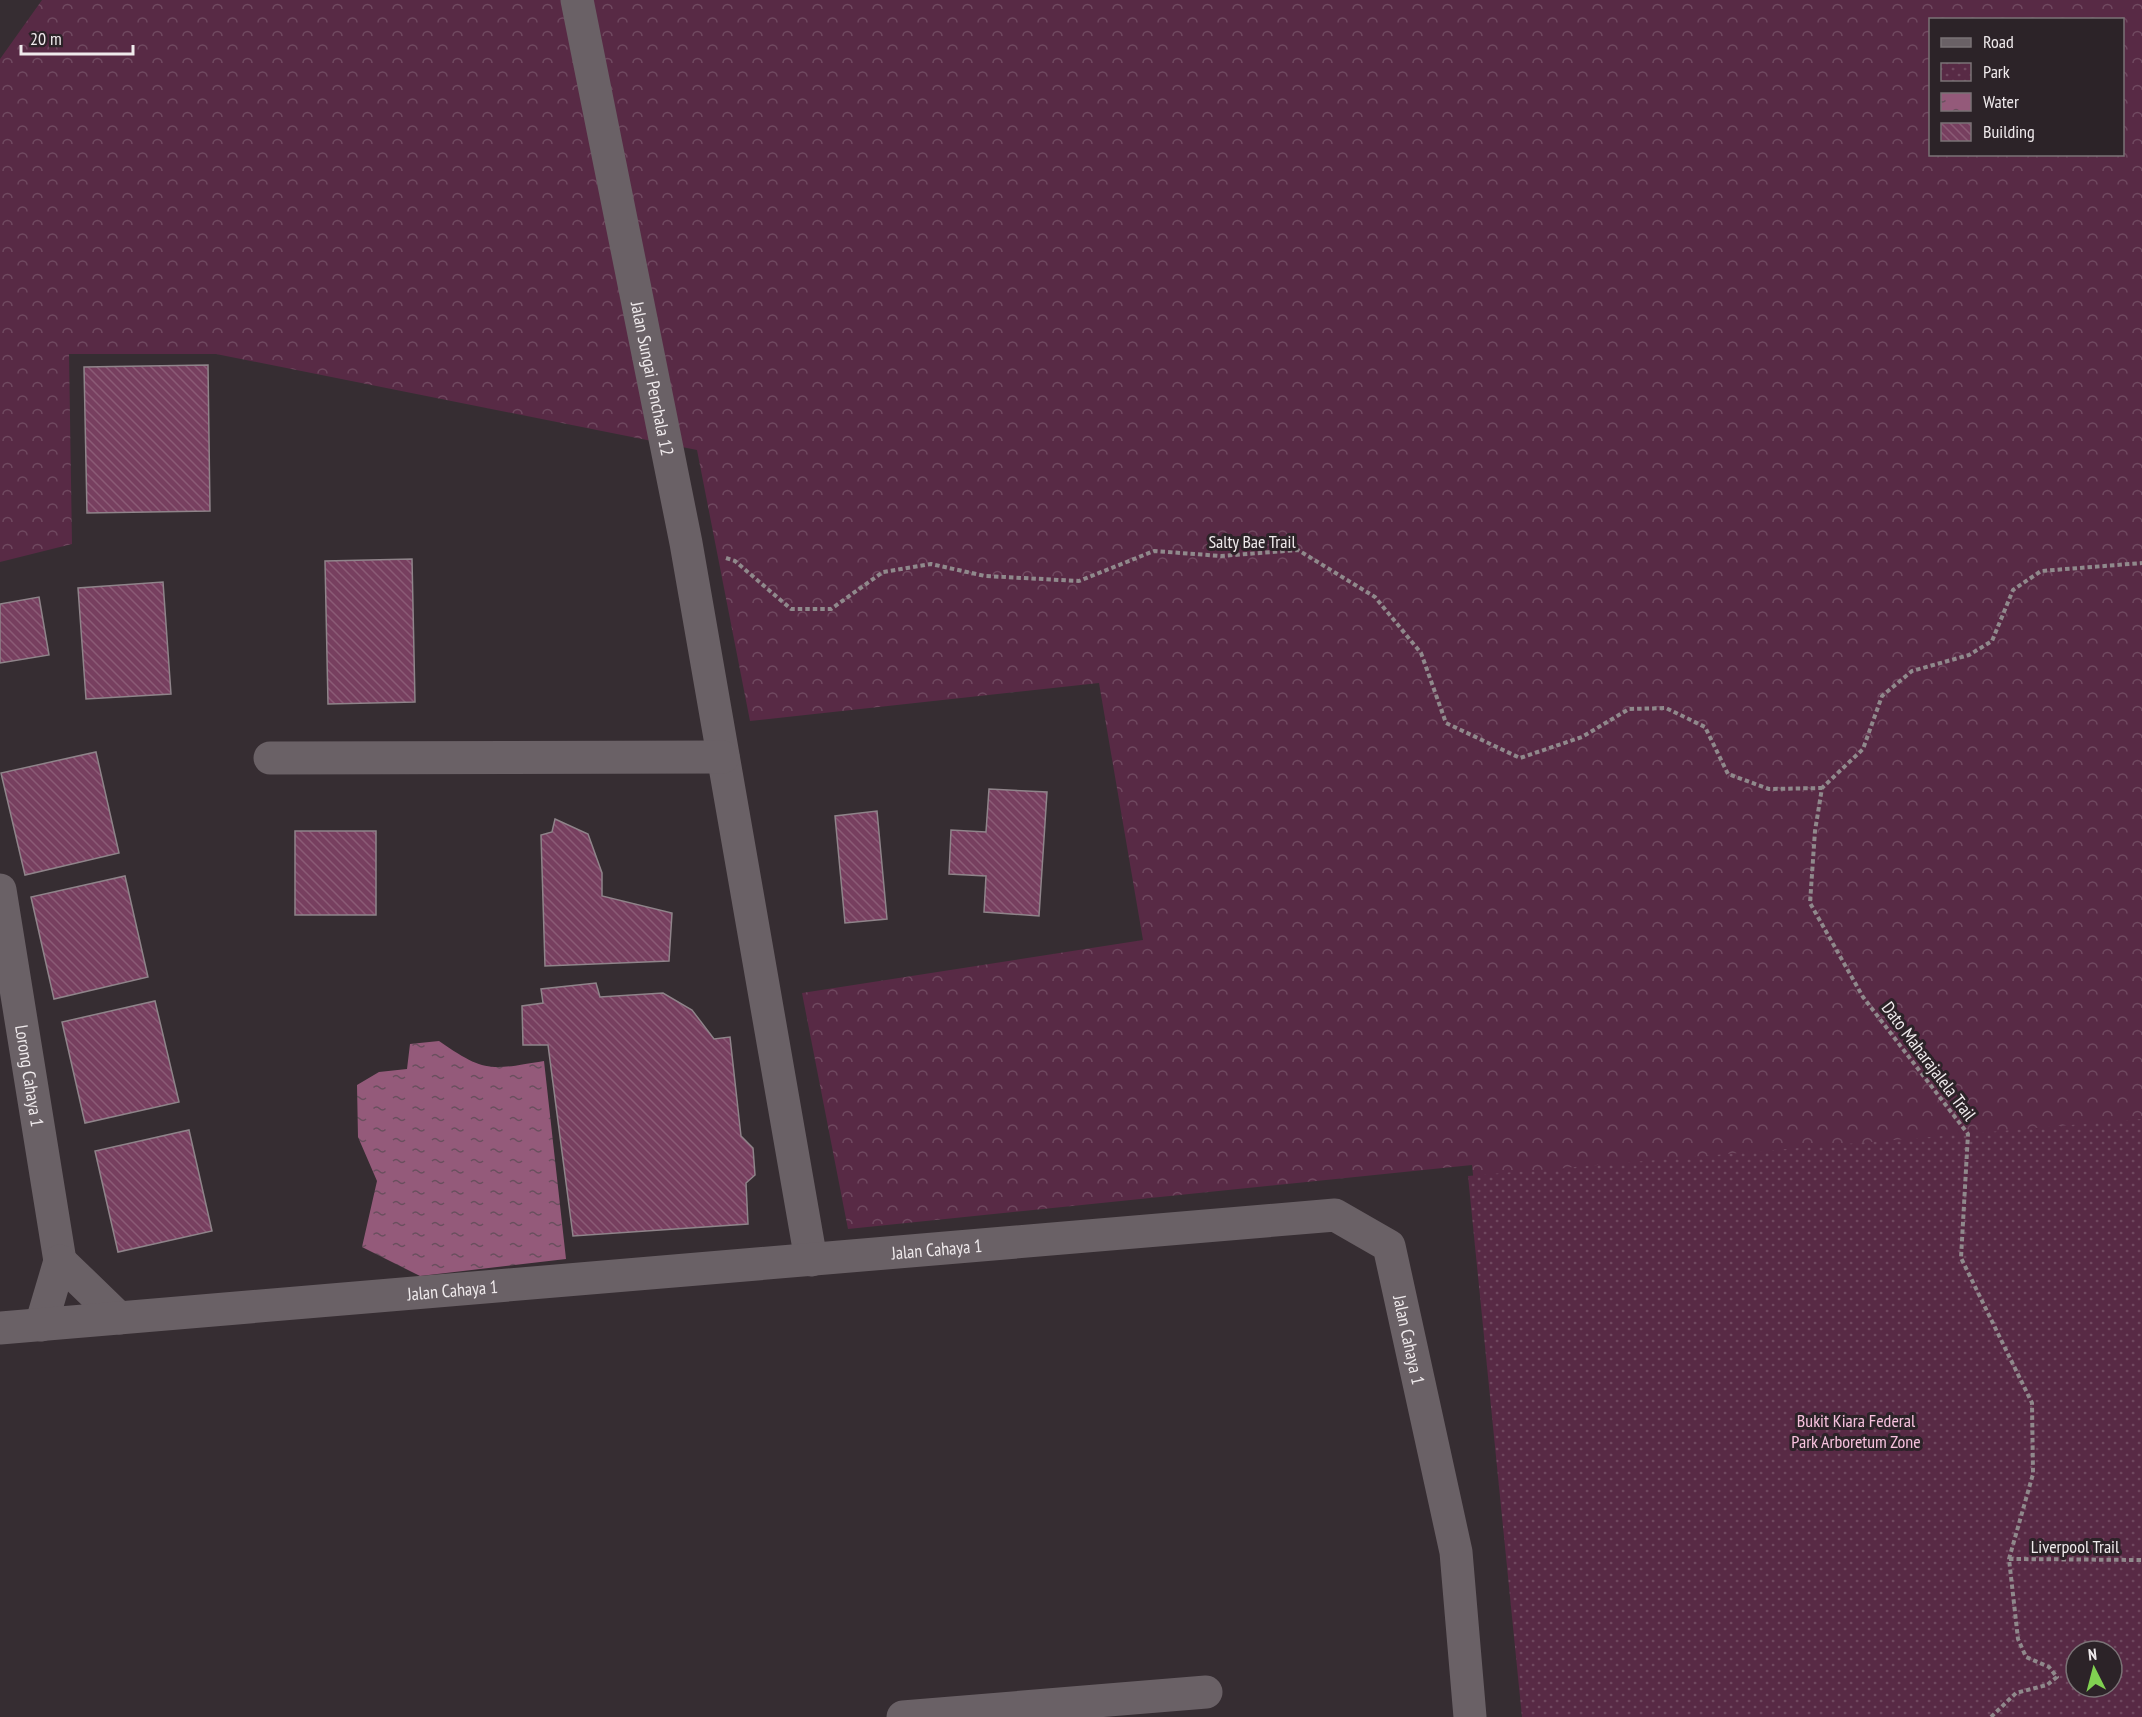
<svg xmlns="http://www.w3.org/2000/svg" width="2142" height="1717" font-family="'PT Sans Narrow',sans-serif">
  <defs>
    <pattern id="forest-crowns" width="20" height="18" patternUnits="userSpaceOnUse" patternTransform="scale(1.5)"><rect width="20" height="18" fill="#582a45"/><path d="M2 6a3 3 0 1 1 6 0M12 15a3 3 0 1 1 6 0" fill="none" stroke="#704960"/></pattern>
    <pattern id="park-dots" width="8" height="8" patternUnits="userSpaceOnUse" patternTransform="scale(1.5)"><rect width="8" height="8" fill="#582a45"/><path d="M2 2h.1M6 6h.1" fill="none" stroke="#704960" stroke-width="1.8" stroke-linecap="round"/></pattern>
    <pattern id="water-ripples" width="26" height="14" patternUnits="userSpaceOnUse" patternTransform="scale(1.5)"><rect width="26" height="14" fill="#945a7a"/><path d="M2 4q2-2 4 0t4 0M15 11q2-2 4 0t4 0" fill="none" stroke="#6a4f5e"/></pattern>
    <pattern id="building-back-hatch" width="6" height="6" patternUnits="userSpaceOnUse" patternTransform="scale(1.5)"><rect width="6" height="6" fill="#773f5f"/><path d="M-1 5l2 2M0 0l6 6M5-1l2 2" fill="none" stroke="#8b5b76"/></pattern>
  </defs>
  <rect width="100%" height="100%" fill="#362d32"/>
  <path fill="url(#forest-crowns)" fill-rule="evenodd" d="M 42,0 L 2142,0 L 2142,1717 L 1528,1717 L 1472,1165 L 848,1229 L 802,993 L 1143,940 L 1099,683 L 750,721 L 697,450 L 216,354 L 69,354 L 72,544 L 0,562 L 0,59 ZM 1930,20 L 2122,20 L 2122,154 L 1930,154 ZM 2076,1651 L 2112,1651 L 2112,1687 L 2076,1687 Z"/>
  <path fill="url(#park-dots)" fill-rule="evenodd" d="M 2142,1119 L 2142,1717 L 1522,1717 L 1468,1176 ZM 2076,1651 L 2112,1651 L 2112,1687 L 2076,1687 Z"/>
  <path fill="url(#water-ripples)" d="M 439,1041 C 485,1073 490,1070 544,1061 L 566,1259 L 420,1276 L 362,1247 L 377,1181 L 358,1137 L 357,1085 L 379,1072 L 407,1069 L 410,1044 Z"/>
  <path fill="url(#building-back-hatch)" stroke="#8f848a" stroke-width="1.5" d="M 208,365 L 210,511 L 87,513 L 84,367 Z
    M 412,559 L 415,702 L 328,704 L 325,561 Z
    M 163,582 L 171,694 L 86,699 L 78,588 Z
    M 39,597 L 49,655 L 0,663 L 0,604 Z
    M 96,752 L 119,853 L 25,875 L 1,773 Z
    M 989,789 L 1047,792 L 1039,916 L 984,912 L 986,876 L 949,874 L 951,830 L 986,832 Z
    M 877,811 L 887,919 L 845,923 L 835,816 Z
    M 555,819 L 588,834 L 602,873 L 602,896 L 672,913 L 669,961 L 545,966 L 541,835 L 552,832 Z
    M 295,831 L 376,831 L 376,915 L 295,915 Z
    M 125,876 L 148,977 L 54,999 L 31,897 Z
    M 596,983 L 600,997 L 663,993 L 692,1010 L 714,1039 L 730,1037 L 741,1136 L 753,1148 L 755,1175 L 746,1183 L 748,1224 L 573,1236 L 548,1045 L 523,1045 L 522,1006 L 543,1003 L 541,989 Z
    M 155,1001 L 179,1102 L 85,1123 L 62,1022 Z
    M 189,1130 L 212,1231 L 118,1252 L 95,1151 Z"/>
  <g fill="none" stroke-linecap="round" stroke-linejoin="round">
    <path stroke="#90898c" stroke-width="4" stroke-dasharray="4.5 3" stroke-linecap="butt" d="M 726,558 L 735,561 L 791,609 L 831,609 L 883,572 L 931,564 L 985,576 L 1079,581 L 1154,551 L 1221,556 L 1298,550 L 1375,597 L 1421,653 L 1446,723 L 1520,758 L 1582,737 L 1629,709 L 1666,708 L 1705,727 L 1728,774 L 1769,789 L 1822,788
      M 2009,1559 L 2142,1560
      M 1991,1717 L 2016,1693 L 2047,1685 L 2057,1677 L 2049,1667 L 2026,1657 L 2018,1639 L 2009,1559 L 2033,1474 L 2032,1403 L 1961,1258 L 1968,1134 L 1863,997 L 1810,903 L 1815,831 L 1822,788 L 1863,749 L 1882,696 L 1912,671 L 1969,655 L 1992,641 L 2013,590 L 2041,571 L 2142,563"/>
    <g stroke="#6a6166" stroke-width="33">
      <path id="s1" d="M 577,0 L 686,543 L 811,1260"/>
      <path d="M 270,758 L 723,757"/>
      <path id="s2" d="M 0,890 L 60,1261"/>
      <path d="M 41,1325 L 60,1261 L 119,1318"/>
      <path id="s3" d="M 0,1328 L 1335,1215 L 1389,1246 L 1456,1552 L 1470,1717"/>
      <path d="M 903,1717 L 1206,1692"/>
    </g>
  </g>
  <g text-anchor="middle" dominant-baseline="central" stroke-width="6" stroke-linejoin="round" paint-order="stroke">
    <g font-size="18" fill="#efeaec" stroke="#2c2328">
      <text stroke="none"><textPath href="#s1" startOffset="386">Jalan Sungai Penchala 12</textPath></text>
      <text x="1252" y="541">Salty Bae Trail</text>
      <text transform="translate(1929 1061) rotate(53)">Dato Maharajalela Trail</text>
      <text stroke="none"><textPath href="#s2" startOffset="188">Lorong Cahaya 1</textPath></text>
      <text stroke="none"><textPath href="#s3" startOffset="940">Jalan Cahaya 1</textPath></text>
      <text stroke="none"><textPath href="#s3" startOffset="454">Jalan Cahaya 1</textPath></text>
      <text stroke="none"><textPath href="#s3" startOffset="1498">Jalan Cahaya 1</textPath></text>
      <text x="2075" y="1546">Liverpool Trail</text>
    </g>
    <g font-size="18" fill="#f7c2de" stroke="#2c2328">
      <text x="1856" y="1420">Bukit Kiara Federal<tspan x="1856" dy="21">Park Arboretum Zone</tspan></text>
    </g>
  </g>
  <rect x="1929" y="18" width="195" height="138" fill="#2c2328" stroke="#7a7376" stroke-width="1.5"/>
  <rect x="1941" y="38" width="30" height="9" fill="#6a6166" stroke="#7a7376" stroke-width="1.5"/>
  <text x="1983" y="48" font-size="18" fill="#efeaec">Road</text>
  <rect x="1941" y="63" width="30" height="18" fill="url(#park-dots)" stroke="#7a7376" stroke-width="1.5"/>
  <text x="1983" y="78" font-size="18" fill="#efeaec">Park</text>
  <rect x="1941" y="93" width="30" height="18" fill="url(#water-ripples)" stroke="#7a7376" stroke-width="1.5"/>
  <text x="1983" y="108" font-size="18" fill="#efeaec">Water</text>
  <rect x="1941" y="123" width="30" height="18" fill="url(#building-back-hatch)" stroke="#7a7376" stroke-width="1.5"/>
  <text x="1983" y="138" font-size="18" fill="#efeaec">Building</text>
  <g transform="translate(2094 1669) rotate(354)"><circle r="28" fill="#2c2328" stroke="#7a7376" stroke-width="1.5"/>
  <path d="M0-4.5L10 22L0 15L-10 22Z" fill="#80d051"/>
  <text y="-9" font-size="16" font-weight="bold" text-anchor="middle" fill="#efeaec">N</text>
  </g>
  <path d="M21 45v9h112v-9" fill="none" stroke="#efeaec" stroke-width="3"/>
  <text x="30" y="45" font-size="18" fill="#efeaec" stroke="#2c2328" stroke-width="4.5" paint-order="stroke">20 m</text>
</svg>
